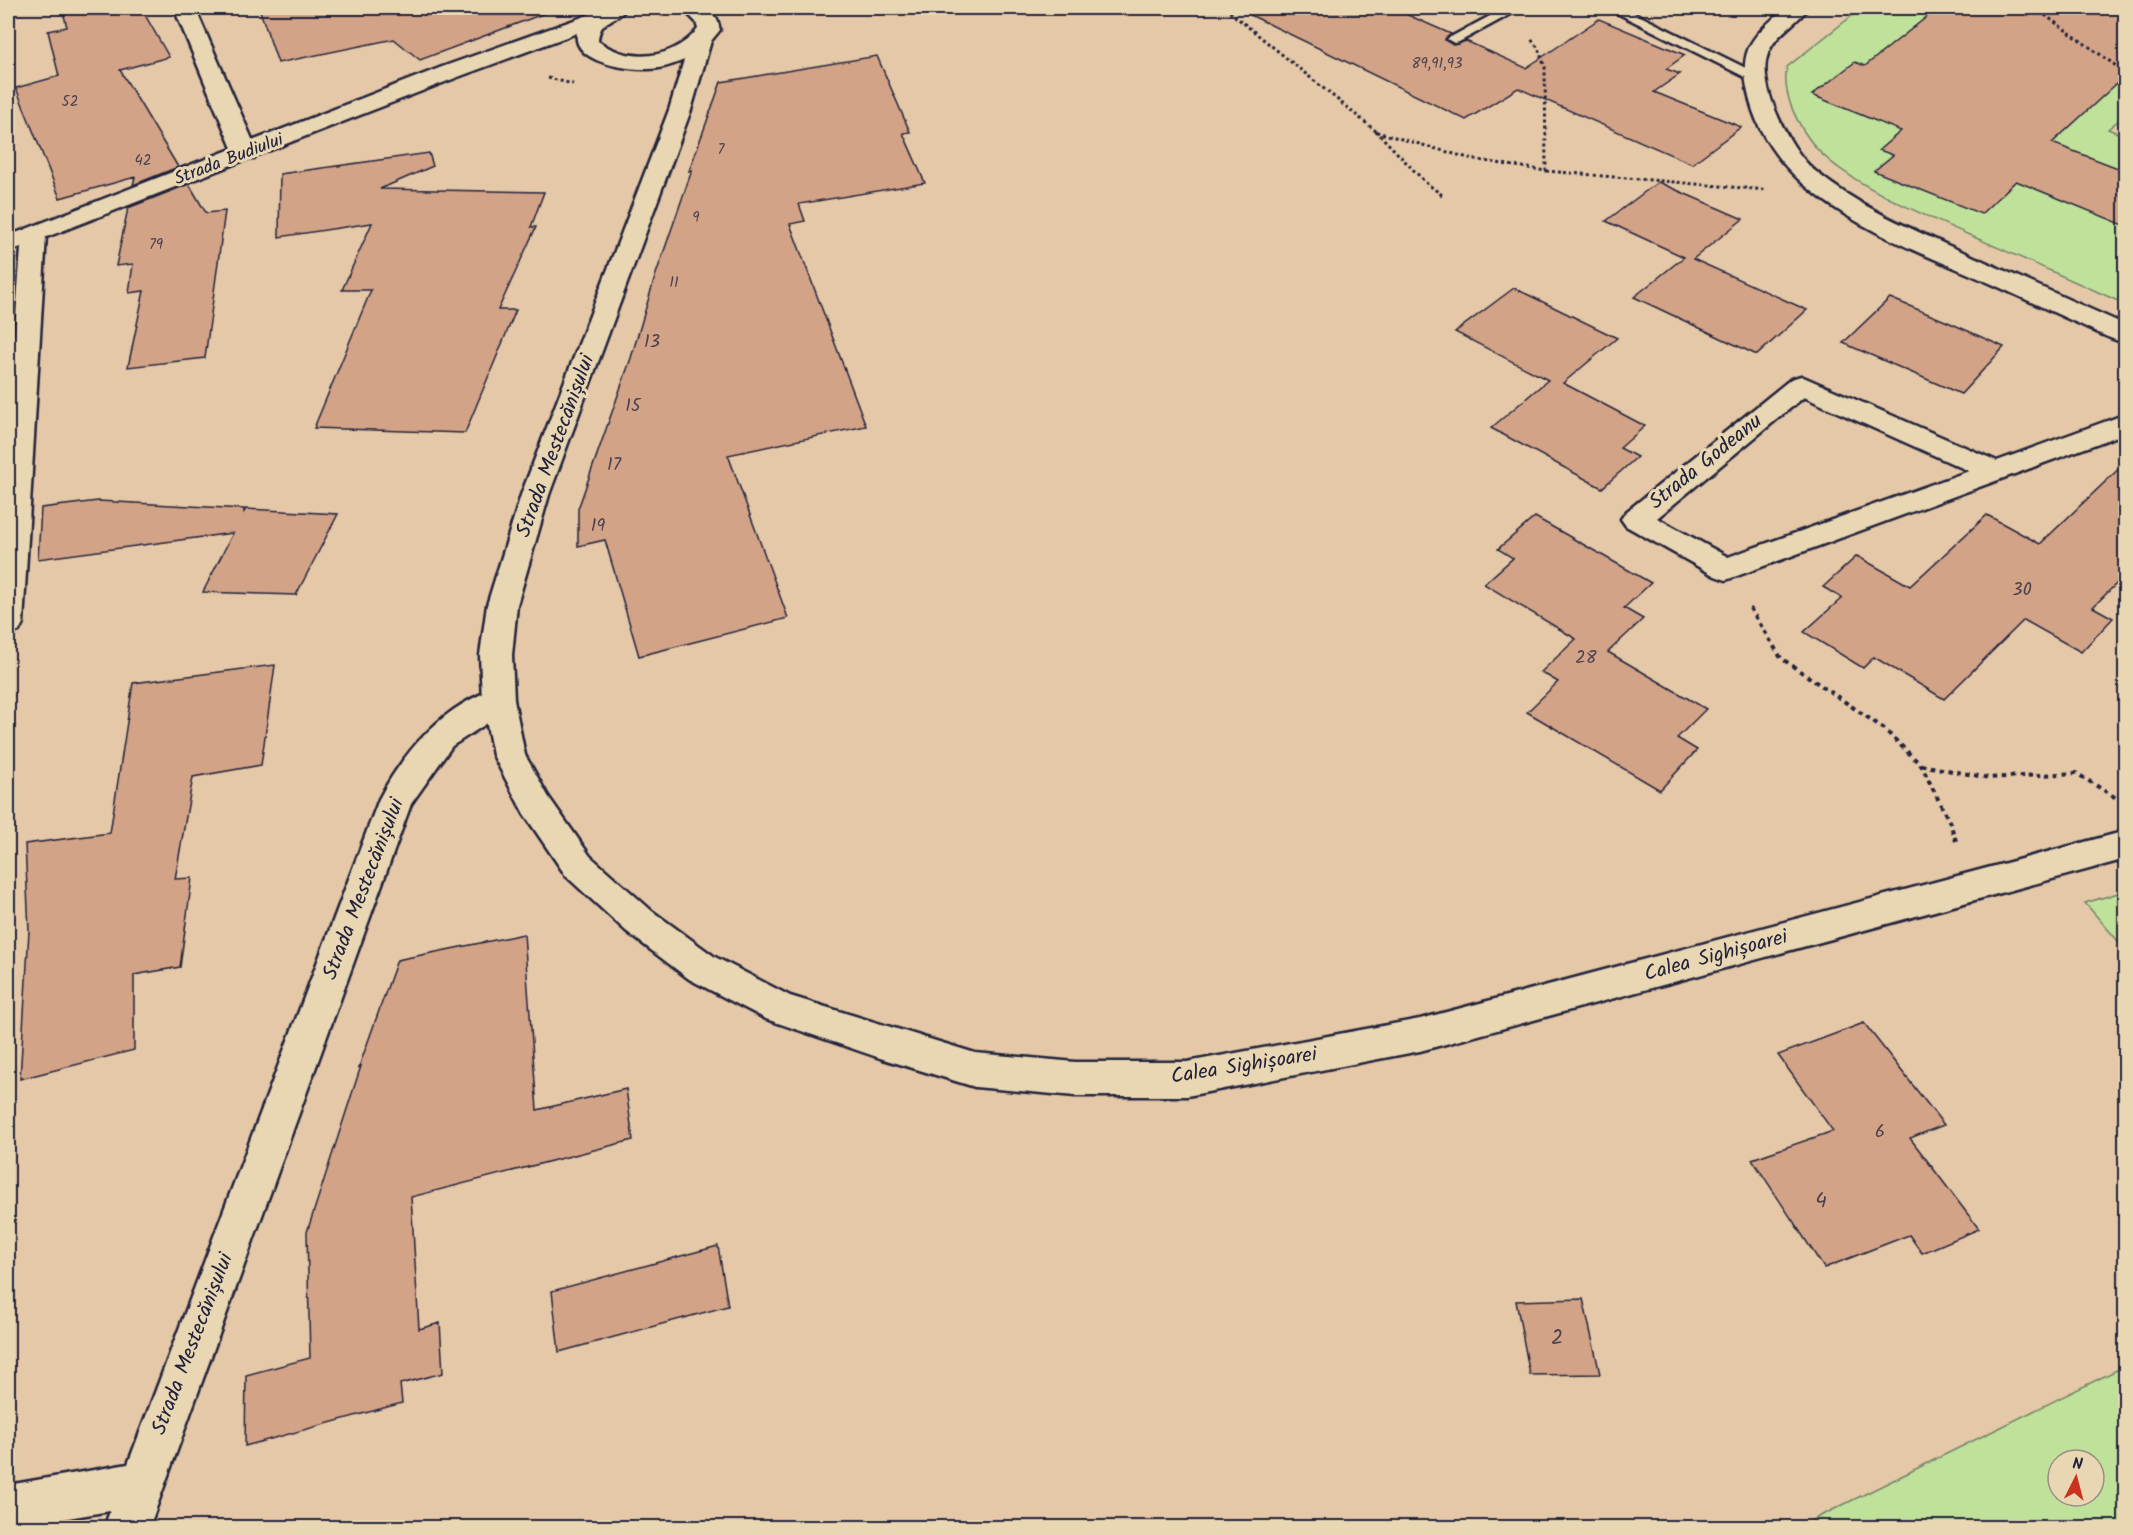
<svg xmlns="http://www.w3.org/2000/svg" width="2133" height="1535" font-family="Kalam,sans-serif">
  <rect width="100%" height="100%" fill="#e4c8a7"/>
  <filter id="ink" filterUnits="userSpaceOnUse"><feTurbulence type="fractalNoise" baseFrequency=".0167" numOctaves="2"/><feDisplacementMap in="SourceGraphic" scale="12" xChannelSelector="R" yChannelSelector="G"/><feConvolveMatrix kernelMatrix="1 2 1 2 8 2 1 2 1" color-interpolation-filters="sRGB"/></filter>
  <g filter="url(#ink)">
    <path fill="#c0e19a" stroke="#71826a" stroke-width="1.5" fill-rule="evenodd" d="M 1862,8 L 2125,8 L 2125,115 L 2108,129 L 2125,136 L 2125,304 C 2073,281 2020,257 1967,234 C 1924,215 1849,184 1817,149 C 1799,128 1781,95 1787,67 Z
      M 2125,891 L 2126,891 L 2125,949 L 2085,903 Z
      M 2125,1366 L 2125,1527 L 1798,1527 ZM 2058,1460 L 2094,1460 L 2094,1496 L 2058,1496 Z"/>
    <path fill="#d3a388" stroke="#22223b" stroke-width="1.5" d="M 62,8 L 141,8 L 169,57 L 120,70 L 178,167 L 133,185 L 135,177 L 60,198 L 16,88 L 59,76 L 48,31 L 67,27 Z
      M 259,8 L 547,8 L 548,12 L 420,60 L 394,39 L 278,63 Z
      M 1236,8 L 1392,8 L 1451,34 L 1445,40 L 1453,45 L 1466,41 L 1526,68 L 1599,19 L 1685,55 L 1666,69 L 1680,74 L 1654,92 L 1741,127 L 1692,164 L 1518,88 L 1466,120 Z
      M 1938,8 L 2126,8 L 2126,75 L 2052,143 L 2126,171 L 2126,226 L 2016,181 L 1981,214 L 1874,171 L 1893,155 L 1879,150 L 1901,131 L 1812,95 L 1855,62 L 1865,66 Z
      M 877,56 L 910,132 L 903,133 L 925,183 L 799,204 L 805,221 L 790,224 L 866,426 L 728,455 L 788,618 L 639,656 L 605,540 L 578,546 L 578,509 L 631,358 L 655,277 L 692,170 L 689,171 L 721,82 Z
      M 429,153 L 433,166 L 380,189 L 544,192 L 531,227 L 536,227 L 498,310 L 516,310 L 465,433 L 314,428 L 371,290 L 342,290 L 372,223 L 279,237 L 280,174 Z
      M 1658,182 L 1743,219 L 1693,259 L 1807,310 L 1757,355 L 1634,297 L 1684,257 L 1606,221 Z
      M 189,184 L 206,213 L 225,211 L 205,358 L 128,367 L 144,291 L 129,293 L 133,264 L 116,266 L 128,208 Z
      M 1514,288 L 1617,338 L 1563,383 L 1645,426 L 1620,448 L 1637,457 L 1602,488 L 1491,428 L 1548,380 L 1455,332 Z
      M 1890,298 L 1950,323 L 2004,347 L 1961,394 L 1843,343 Z
      M 2126,462 L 2126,574 L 2093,607 L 2113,618 L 2081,652 L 2024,620 L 1944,699 L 1874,657 L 1863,668 L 1804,632 L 1842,598 L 1823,587 L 1857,556 L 1910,586 L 1987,515 L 2040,544 Z
      M 98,501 L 244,509 L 244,512 L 246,509 L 338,514 L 296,595 L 203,592 L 233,533 L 38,559 L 41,508 Z
      M 1535,517 L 1651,583 L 1624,608 L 1643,619 L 1608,652 L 1706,709 L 1677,738 L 1697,750 L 1660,790 L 1527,712 L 1558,682 L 1541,672 L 1576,639 L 1484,584 L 1513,558 L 1498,549 Z
      M 275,665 L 261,765 L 193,777 L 175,879 L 192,878 L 180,967 L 134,975 L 134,1050 L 20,1079 L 29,931 L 25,844 L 110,833 L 133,683 Z
      M 524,934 L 537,1110 L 626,1089 L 633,1140 L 411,1197 L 419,1329 L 440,1323 L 443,1373 L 400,1384 L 402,1403 L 245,1446 L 246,1375 L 310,1358 L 307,1232 L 361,1066 L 359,1067 L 397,960 Z
      M 1864,1023 L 1944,1125 L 1910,1138 L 1979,1229 L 1922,1253 L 1909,1235 L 1824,1268 L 1752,1159 L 1833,1131 L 1778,1055 Z
      M 718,1246 L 728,1306 L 559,1352 L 552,1291 Z
      M 1583,1299 L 1600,1374 L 1530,1375 L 1516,1301 Z"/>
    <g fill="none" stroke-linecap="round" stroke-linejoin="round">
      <g stroke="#22223b" stroke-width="5">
        <path id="service" d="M 1505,8 L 1522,8 L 1459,42 L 1454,43 L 1447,39 Z
          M 1607,8 L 1624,8 L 1764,77 L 1761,80 L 1751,80 Z"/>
      </g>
      <g stroke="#22223b" stroke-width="5">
        <path id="minor" d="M 174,8 L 195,8 L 258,153 L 254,158 L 238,158 L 234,153 Z
          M 1785,8 L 1808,8 C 1794,27 1771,35 1766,61 C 1761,92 1791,151 1815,171 C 1858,207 1912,229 1963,252 C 2017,276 2071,301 2126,325 L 2126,343 C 2108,339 2092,329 2075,322 C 2047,309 2020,297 1992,284 C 1905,245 1777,204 1750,101 C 1737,50 1749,40 1785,8 Z
          M 34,228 L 43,230 L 46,235 L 23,623 L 19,631 L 8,634 L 8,424 L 22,235 L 25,230 Z
          M 1801,376 L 1997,461 L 2126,414 L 2126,433 L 1726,580 L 1715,576 L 1626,526 L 1621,519 L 1626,512 L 1791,379 ZM 1804,397 L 1969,471 L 1728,557 L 1657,518 Z
          M 498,688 L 509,691 L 514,700 L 509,709 L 452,746 L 411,804 L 149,1528 L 104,1528 L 110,1511 L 8,1528 L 8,1485 L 128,1464 L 379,799 C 404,751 445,704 498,688 Z"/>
      </g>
      <g stroke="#22223b" stroke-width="5">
        <path id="secondary" d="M 598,8 L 627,8 C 617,22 599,18 598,41 C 630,64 672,60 698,29 L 696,22 L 682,8 L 705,8 L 717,19 L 720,30 L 711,41 L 691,110 L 549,495 L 517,605 L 512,655 L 514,700 L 525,755 L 548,796 L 590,856 L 652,911 L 715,957 L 790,996 L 975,1053 L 1075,1062 L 1187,1062 L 1420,1019 L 2126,831 L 2126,859 L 1420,1051 L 1187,1096 L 1075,1096 L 975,1087 L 880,1058 L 766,1019 L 689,979 L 626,931 L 566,876 L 524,814 L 493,755 L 482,700 L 480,655 L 487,605 L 521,495 L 669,110 L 684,60 C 673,65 660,69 648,69 C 627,70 572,62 577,33 L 458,77 L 8,252 L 8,236 L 442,67 L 588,15 Z"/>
      </g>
      <path stroke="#22223b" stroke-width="3" stroke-dasharray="3 3" stroke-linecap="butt" d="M 1225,8 L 1377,132
        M 2035,8 L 2126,73
        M 548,78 L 573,84
        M 1546,171 L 1766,190
        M 1442,195 L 1425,182 L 1377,132 L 1472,159 L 1546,171 L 1545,67 L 1538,48 L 1531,39"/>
      <path stroke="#22223b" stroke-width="4" stroke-dasharray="4.5 4.5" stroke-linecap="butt" d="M 1750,608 L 1781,658 L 1883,728 L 1921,765 L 1950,823 L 1957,844
        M 1921,765 L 1989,778 L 2076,773 L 2121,801"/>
      <use href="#service" fill="#e9d7b4" fill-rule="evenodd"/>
      <use href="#minor" fill="#e9d7b4" fill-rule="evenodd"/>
      <use href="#secondary" fill="#e9d7b4" fill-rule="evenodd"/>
    </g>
  </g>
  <g text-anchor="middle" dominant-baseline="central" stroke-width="6" stroke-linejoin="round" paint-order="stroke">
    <g font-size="15" fill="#4e424e">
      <text x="1437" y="64">89,91,93</text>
      <text x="70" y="102">52</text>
      <text x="721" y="150">7</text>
      <text x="143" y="161">42</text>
      <text x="696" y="218">9</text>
      <text x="156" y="245">79</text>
      <text x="674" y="283">11</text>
    </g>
    <g font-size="18" fill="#22223b" stroke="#e9d7b4">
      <text transform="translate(229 160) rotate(-21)">Strada Budiului</text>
    </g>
    <g font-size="18" fill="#4e424e">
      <text x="652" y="342">13</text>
      <text x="633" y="406">15</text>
      <text x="614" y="465">17</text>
      <text x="598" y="526">19</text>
      <text x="2022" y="590">30</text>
      <text x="1586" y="658">28</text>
      <text x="1880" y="1132">6</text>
    </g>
    <g font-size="21" fill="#22223b" stroke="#e9d7b4">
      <text transform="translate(556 446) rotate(-70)">Strada Mestecănișului</text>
      <text transform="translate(1706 462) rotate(-39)">Strada Godeanu</text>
      <text transform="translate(364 889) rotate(-69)">Strada Mestecănișului</text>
      <text transform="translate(1716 956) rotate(-15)">Calea Sighișoarei</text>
      <text transform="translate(1244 1066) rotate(-9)">Calea Sighișoarei</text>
      <text transform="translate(193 1344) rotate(-69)">Strada Mestecănișului</text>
    </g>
    <g font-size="21" fill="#4e424e">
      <text x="1821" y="1201">4</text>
      <text x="1557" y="1338">2</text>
    </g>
  </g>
  <rect width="2133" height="1535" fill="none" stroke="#e9d7b4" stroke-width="30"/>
  <rect x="15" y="15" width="2103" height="1505" fill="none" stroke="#22223b" stroke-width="2" filter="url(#ink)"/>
  <g transform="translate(2076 1478) rotate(6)"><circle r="28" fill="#e9d7b4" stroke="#998f84" stroke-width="1.5"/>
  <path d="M0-4.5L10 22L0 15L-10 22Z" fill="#c8321e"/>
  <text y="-9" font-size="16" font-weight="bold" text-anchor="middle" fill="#22223b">N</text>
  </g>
</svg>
